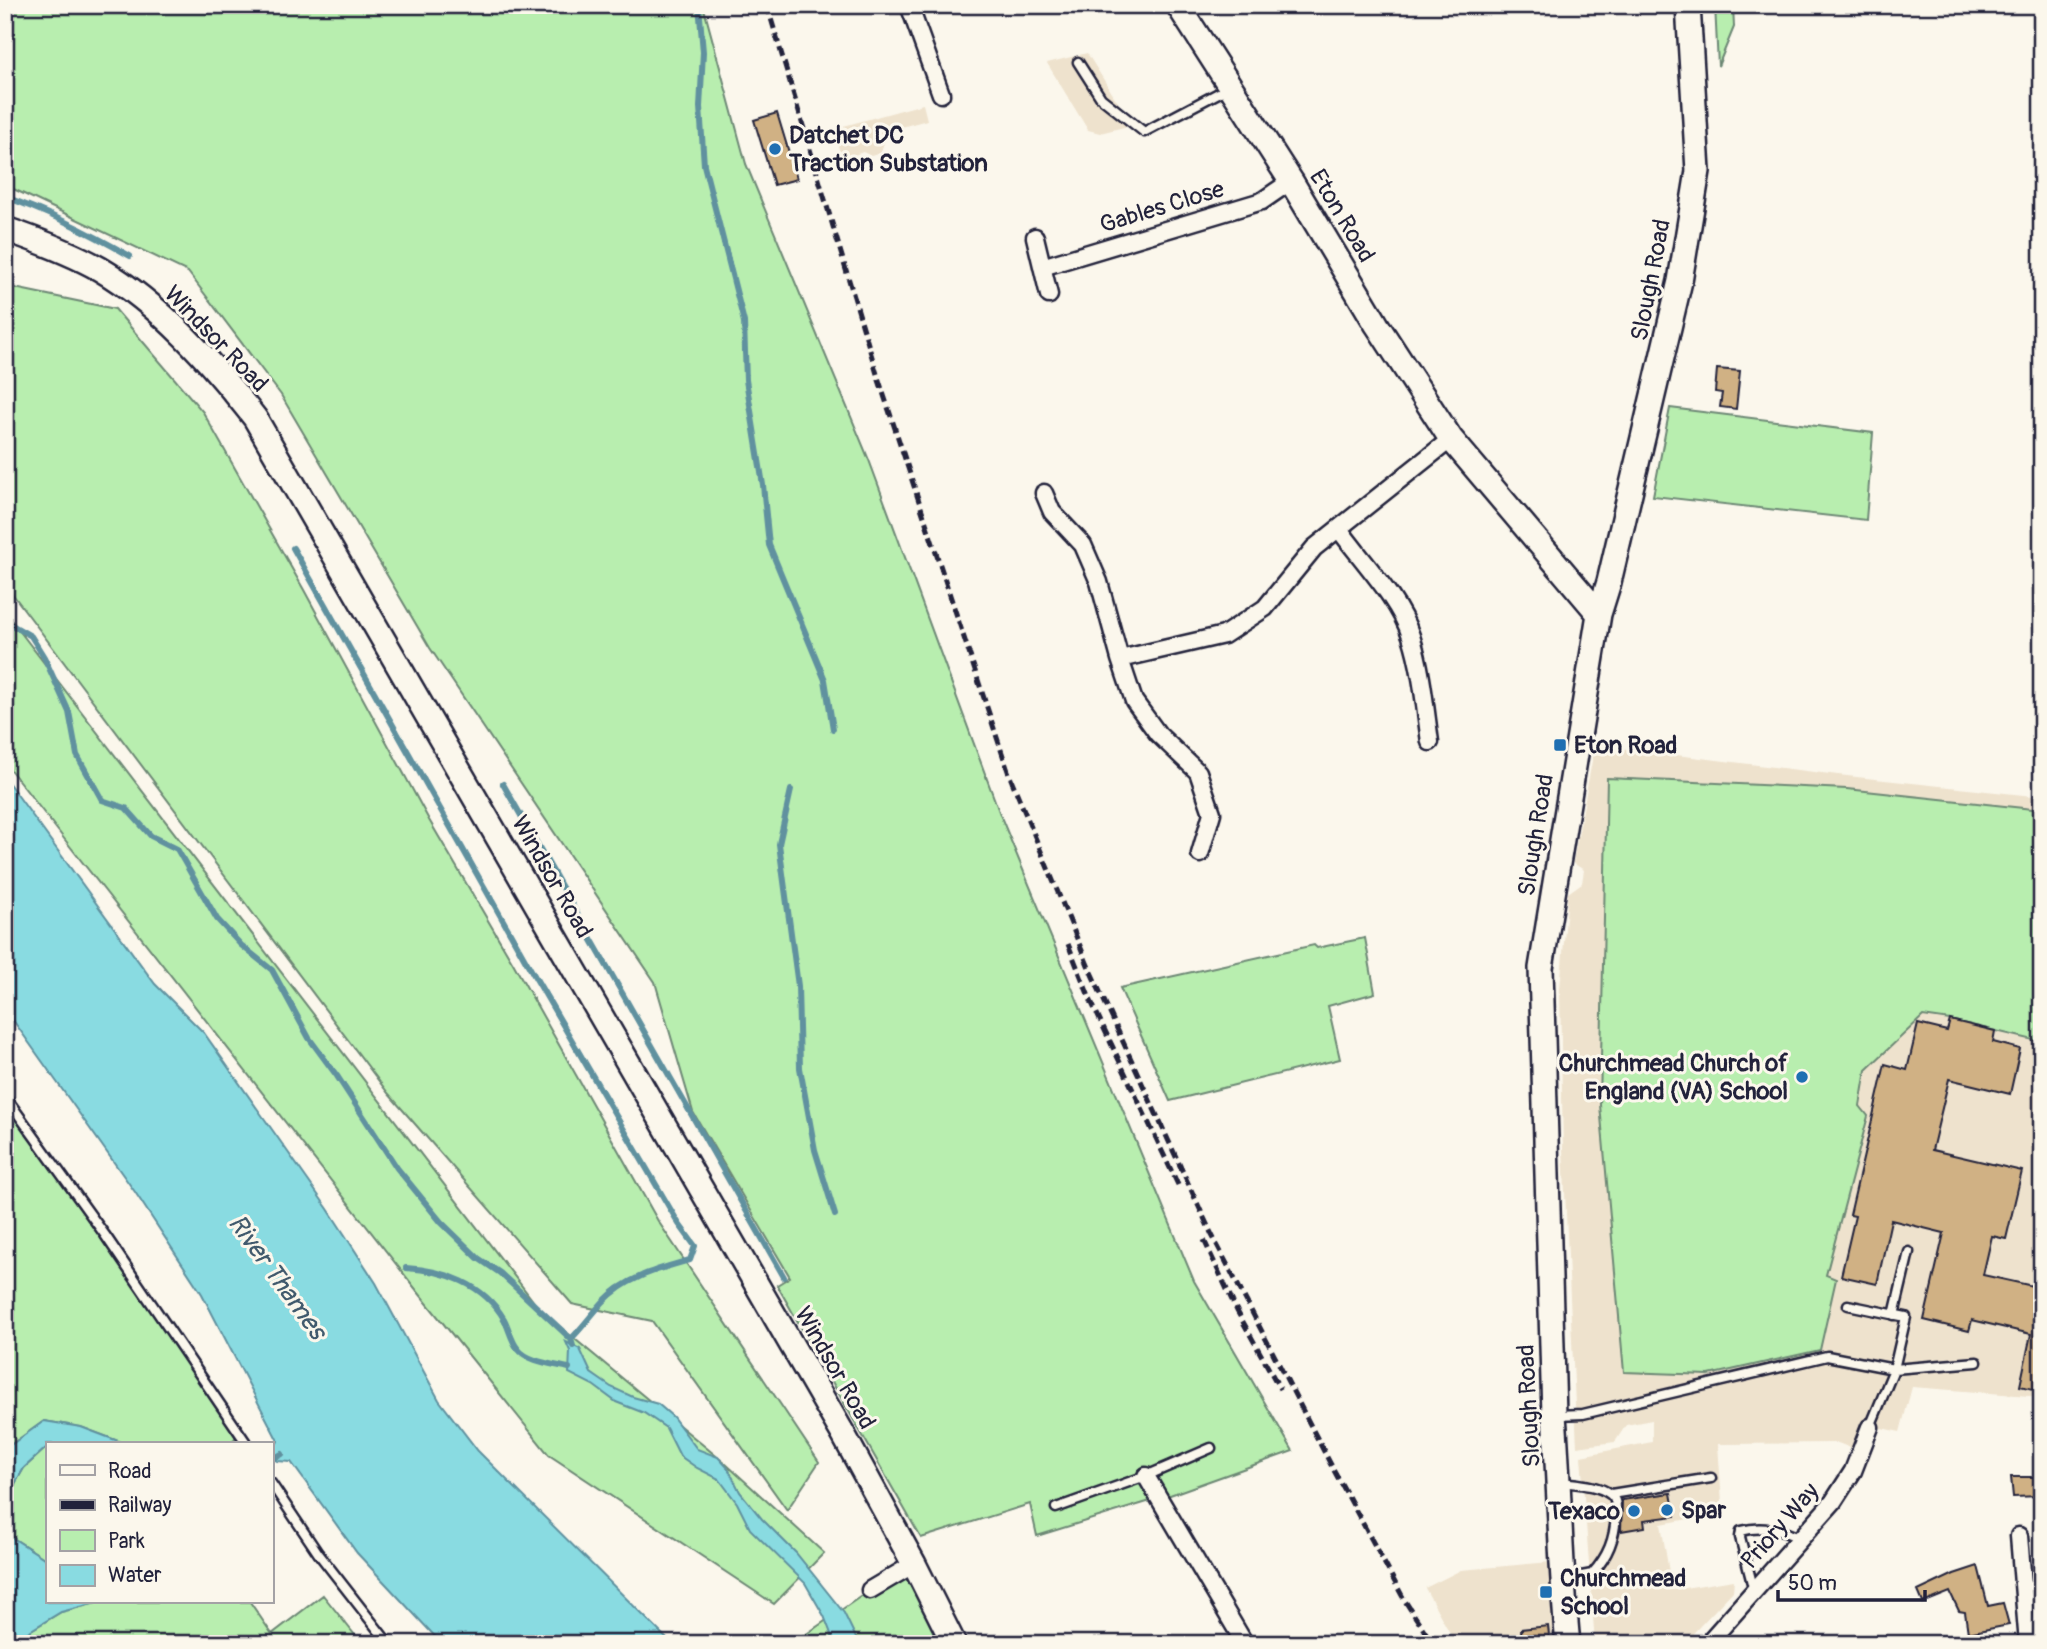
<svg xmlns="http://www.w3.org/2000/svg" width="2047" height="1649" font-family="Pangolin,sans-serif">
  <rect width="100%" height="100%" fill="#fbf7ec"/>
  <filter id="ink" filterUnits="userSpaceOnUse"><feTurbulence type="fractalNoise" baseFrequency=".0143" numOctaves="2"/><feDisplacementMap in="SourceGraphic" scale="14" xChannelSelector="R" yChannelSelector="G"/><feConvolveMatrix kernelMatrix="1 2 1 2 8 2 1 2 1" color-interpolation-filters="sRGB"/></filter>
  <g filter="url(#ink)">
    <path fill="#eee2cd" d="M 1087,53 L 1122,109 L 1145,128 L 1144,138 L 1136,134 L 1128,126 L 1100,133 L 1088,130 L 1047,63 Z
      M 923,104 L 927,120 L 887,131 L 881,153 L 871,156 L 863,152 L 842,159 L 833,129 Z
      M 1595,745 L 1838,775 L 2042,797 L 2042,1397 L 1912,1387 L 1900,1432 L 1863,1424 L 1856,1450 L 1838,1443 L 1718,1444 L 1722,1503 L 1711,1515 L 1661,1524 L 1672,1590 L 1734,1580 L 1733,1591 L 1683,1644 L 1595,1644 L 1581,1456 L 1652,1442 L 1652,1420 L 1626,1425 L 1615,1442 L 1577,1447 L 1563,1149 L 1560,989 L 1568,893 L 1582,883 L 1584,870 L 1573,863 Z
      M 1551,1562 L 1558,1644 L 1456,1644 L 1425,1588 L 1461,1570 Z"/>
    <path fill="#b8eeaf" stroke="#6d8875" stroke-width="2" d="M 5,5 L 703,5 L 746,164 L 869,460 L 1001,817 L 1194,1281 L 1293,1451 L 1170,1495 L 1037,1536 L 1030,1504 L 921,1538 L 777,1285 L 790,1277 L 693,1112 L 655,982 L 430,648 L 281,395 L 188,272 L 5,185 Z
      M 1715,5 L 1733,5 L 1734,27 L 1718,66 Z
      M 5,286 L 115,309 L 203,412 L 304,590 L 429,820 L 513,963 L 658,1221 L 819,1462 L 787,1510 L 652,1321 L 572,1304 L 388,1093 L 5,584 Z
      M 1670,408 L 1873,433 L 1866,520 L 1653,496 Z
      M 5,612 L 541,1311 L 726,1464 L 824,1553 L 774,1604 L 549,1455 L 414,1287 L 5,763 Z
      M 1607,778 L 1847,789 L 2042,810 L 2042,1042 L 1950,1020 L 1923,1016 L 1866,1070 L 1860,1106 L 1868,1116 L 1826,1275 L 1836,1279 L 1820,1350 L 1709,1375 L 1624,1372 L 1600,1105 Z
      M 1365,938 L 1375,993 L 1328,1006 L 1340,1059 L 1170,1101 L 1120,988 L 1314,945 L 1317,948 Z
      M 5,1099 L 120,1255 L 237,1435 L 231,1444 L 126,1444 L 81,1427 L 44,1421 L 5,1449 Z
      M 47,1447 L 47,1560 L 13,1538 L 5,1515 L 5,1501 L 24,1468 Z
      M 914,1564 L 955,1644 L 792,1644 L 870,1590 Z
      M 323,1595 L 362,1644 L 8,1644 L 61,1612 L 100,1602 L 250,1602 L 272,1634 Z"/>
    <path fill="#89dbe1" stroke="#60919f" stroke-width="2" d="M 5,778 L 155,984 L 204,1033 L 328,1209 L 376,1283 L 439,1400 L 478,1451 L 672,1644 L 442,1644 L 357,1553 L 291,1462 L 277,1461 L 272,1452 L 278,1441 L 202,1294 L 135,1192 L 5,1009 Z
      M 566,1342 L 580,1349 L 591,1373 L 611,1387 L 633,1397 L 658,1404 L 673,1417 L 697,1449 L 718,1457 L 728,1468 L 740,1492 L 762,1519 L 796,1553 L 844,1613 L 859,1644 L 835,1644 L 824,1616 L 805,1583 L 750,1529 L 737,1503 L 719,1479 L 697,1468 L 680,1456 L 666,1428 L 644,1413 L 616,1402 L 593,1385 L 569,1373 L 570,1351 Z
      M 44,1421 L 81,1427 L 126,1444 L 47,1444 L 47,1447 L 24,1468 L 5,1501 L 5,1449 Z
      M 5,1515 L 13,1538 L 47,1560 L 47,1602 L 100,1602 L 61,1612 L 8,1644 L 5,1644 Z"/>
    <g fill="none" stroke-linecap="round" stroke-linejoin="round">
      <path stroke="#60919f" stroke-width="6" d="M 699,5 L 703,52 L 700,107 L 704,165 L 744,322 L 746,380 L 763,485 L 769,545 L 825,680 L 833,729
        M 5,197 C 49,212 90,233 130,256
        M 293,548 L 535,977 L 679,1224 L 695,1246 L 690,1260 C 659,1269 626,1277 603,1302 C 592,1314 583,1327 571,1339
        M 5,621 L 31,636 L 44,657 L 69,712 L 77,755 L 102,800 L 126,808 L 151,836 L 177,849 L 217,919 L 241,945 L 272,970 L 309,1038 L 337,1076 L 397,1168 L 441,1222 L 478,1258 L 500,1273 L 571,1339 L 573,1346
        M 503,784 L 784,1277
        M 791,790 L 779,844 L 798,986 L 800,1068 L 815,1150 L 835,1215
        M 406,1268 C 444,1270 484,1284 504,1319 C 509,1328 511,1341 518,1349 C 528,1362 553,1364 569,1368
        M 271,1460 L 282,1454"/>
    </g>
    <path fill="#d0b184" stroke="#22223b" stroke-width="2" d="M 777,113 L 797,179 L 774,185 L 754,120 Z
      M 1717,369 L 1740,371 L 1736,409 L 1720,407 L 1722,393 L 1715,392 Z
      M 1950,1020 L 1995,1031 L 1993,1042 L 2020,1049 L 2010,1094 L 1949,1079 L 1932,1150 L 2022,1171 L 2006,1239 L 1992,1236 L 1983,1275 L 2042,1288 L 2042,1391 L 2020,1386 L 2031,1334 L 1972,1320 L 1969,1331 L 1924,1320 L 1944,1233 L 1891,1220 L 1877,1284 L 1841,1276 L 1855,1216 L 1850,1215 L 1885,1064 L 1907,1070 L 1918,1024 L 1947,1031 Z
      M 2011,1477 L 2042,1477 L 2042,1496 L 2013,1497 Z
      M 1671,1493 L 1675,1516 L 1644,1520 L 1645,1527 L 1621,1531 L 1622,1500 Z
      M 1978,1566 L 1988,1606 L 2003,1603 L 2009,1625 L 1968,1633 L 1965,1612 L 1959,1611 L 1950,1592 L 1923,1603 L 1918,1591 L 1954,1574 Z
      M 1548,1626 L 1550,1644 L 1522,1644 L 1521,1629 Z"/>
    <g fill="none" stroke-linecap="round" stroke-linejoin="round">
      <g stroke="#22223b" stroke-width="13">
        <path id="service" d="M 1078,62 L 1101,98 L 1144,132 L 1228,88
          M 5,1096 L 105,1235 L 247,1444
          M 1894,1315 L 1909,1252
          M 1557,1415 L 1583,1414 L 1827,1356 L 1894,1369 L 1906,1317 L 1848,1305
          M 1870,1427 L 1894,1369 L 1977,1362
          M 1562,1482 C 1577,1484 1598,1485 1610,1494 C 1617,1499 1616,1507 1616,1514 C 1615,1539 1608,1556 1592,1574 L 1566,1579
          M 271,1483 L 318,1553 L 389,1644
          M 1611,1494 L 1711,1478
          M 1056,1508 L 1146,1476 L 1211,1448
          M 1754,1591 L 1740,1537 L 1741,1531 C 1760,1526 1783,1529 1800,1539
          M 1616,1642 L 1617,1644"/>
      </g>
      <g stroke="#22223b" stroke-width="21">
        <path id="minor" d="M 909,5 L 941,94
          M 1035,237 L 1049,295
          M 1042,267 L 1262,201 L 1291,181
          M 1044,493 L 1052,512 L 1083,545 L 1099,582 L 1120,659 L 1134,701 L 1158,734 L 1198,772 L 1212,813 L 1200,854
          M 1339,529 C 1362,561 1399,599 1411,636 C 1422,670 1425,707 1430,742
          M 1120,659 L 1224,635 L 1265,608 L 1314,548 L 1451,439
          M 1146,1476 L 1245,1644
          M 2019,1536 L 2028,1644
          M 870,1590 L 914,1564
          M 1707,1644 L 1833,1502 L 1853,1471 L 1870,1427"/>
      </g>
      <g stroke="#22223b" stroke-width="28">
        <path id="secondary" d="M 1178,5 L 1291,181 L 1377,325 L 1451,439 L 1599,614
          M 5,229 C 37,240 70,252 100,269 C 161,305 212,363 255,418 L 842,1432 L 914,1564 L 954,1644
          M 1568,1644 C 1560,1568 1560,1491 1554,1415 L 1541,968 L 1599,614 L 1609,582 L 1680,281 L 1698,171 L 1688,5"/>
      </g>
      <use href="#service" stroke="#fbf7ec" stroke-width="8"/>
      <use href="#minor" stroke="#fbf7ec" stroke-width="16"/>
      <use href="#secondary" stroke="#fbf7ec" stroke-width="23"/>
      <path stroke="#22223b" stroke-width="5" stroke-dasharray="10 5" stroke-linecap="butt" d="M 767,5 L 877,374 L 1009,774 L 1090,970 L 1211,1233 L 1330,1463 L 1405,1601 L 1433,1644
        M 1068,944 L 1090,999 L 1180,1189
        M 1204,1240 L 1237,1311 L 1280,1389"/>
    </g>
  </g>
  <g fill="#1f6fb2" stroke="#fbf7ec" stroke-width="2.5">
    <circle cx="775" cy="149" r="7"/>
    <rect x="1553" y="738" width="14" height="14" rx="3.5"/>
    <circle cx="1802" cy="1077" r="7"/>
    <circle cx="1667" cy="1510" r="7"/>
    <circle cx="1634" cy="1511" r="7"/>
    <rect x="1539" y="1585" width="14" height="14" rx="3.5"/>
  </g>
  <g text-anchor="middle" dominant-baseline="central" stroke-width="6" stroke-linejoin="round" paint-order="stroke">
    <g font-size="24" font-weight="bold" fill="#22223b" stroke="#fbf7ec" text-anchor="start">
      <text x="789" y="135">Datchet DC<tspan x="789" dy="28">Traction Substation</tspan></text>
      <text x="1574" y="745">Eton Road</text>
      <text x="1788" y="1063" text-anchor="end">Churchmead Church of<tspan x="1788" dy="28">England (VA) School</tspan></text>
      <text x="1681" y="1510">Spar</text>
      <text x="1620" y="1511" text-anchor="end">Texaco</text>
      <text x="1560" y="1578">Churchmead<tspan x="1560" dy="28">School</tspan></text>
    </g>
    <g font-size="24" fill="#22223b" stroke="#fbf7ec">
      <text transform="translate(1162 207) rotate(-17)">Gables Close</text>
      <text transform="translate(1342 216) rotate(59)">Eton Road</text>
      <text transform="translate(1651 280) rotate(-79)">Slough Road</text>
      <text transform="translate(216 339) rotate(46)">Windsor Road</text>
      <text transform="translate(1536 835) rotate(-81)">Slough Road</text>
      <text transform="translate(552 877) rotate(60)">Windsor Road</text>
      <text transform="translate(835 1368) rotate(60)">Windsor Road</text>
      <text transform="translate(1529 1406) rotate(-93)">Slough Road</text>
      <text transform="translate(1780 1526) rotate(-49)">Priory Way</text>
    </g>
    <g font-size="26" font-style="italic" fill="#415a6d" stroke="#fbf7ec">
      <text transform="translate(277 1277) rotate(54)">River Thames</text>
    </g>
  </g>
  <rect width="2047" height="1649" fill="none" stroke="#fbf7ec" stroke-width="28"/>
  <rect x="14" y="14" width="2019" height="1621" fill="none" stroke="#22223b" stroke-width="2.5" filter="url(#ink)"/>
  <rect x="46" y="1442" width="228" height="161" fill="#fbf7ec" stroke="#a4a2a5" stroke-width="2"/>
  <rect x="60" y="1465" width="35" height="10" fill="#fbf7ec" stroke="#a4a2a5" stroke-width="2"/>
  <text x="108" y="1478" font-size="21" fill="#22223b">Road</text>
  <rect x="60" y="1500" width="35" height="10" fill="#22223b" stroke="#a4a2a5" stroke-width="2"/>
  <text x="108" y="1512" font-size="21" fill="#22223b">Railway</text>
  <rect x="60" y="1530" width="35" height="21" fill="#b8eeaf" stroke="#a4a2a5" stroke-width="2"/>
  <text x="108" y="1548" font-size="21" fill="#22223b">Park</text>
  <rect x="60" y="1565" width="35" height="21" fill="#89dbe1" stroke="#a4a2a5" stroke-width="2"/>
  <text x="108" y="1582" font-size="21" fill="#22223b">Water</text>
  <path d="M1778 1590v10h147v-10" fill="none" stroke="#22223b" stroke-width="3.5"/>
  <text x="1788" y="1590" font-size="21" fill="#22223b" stroke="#fbf7ec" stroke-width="5" paint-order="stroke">50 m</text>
</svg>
